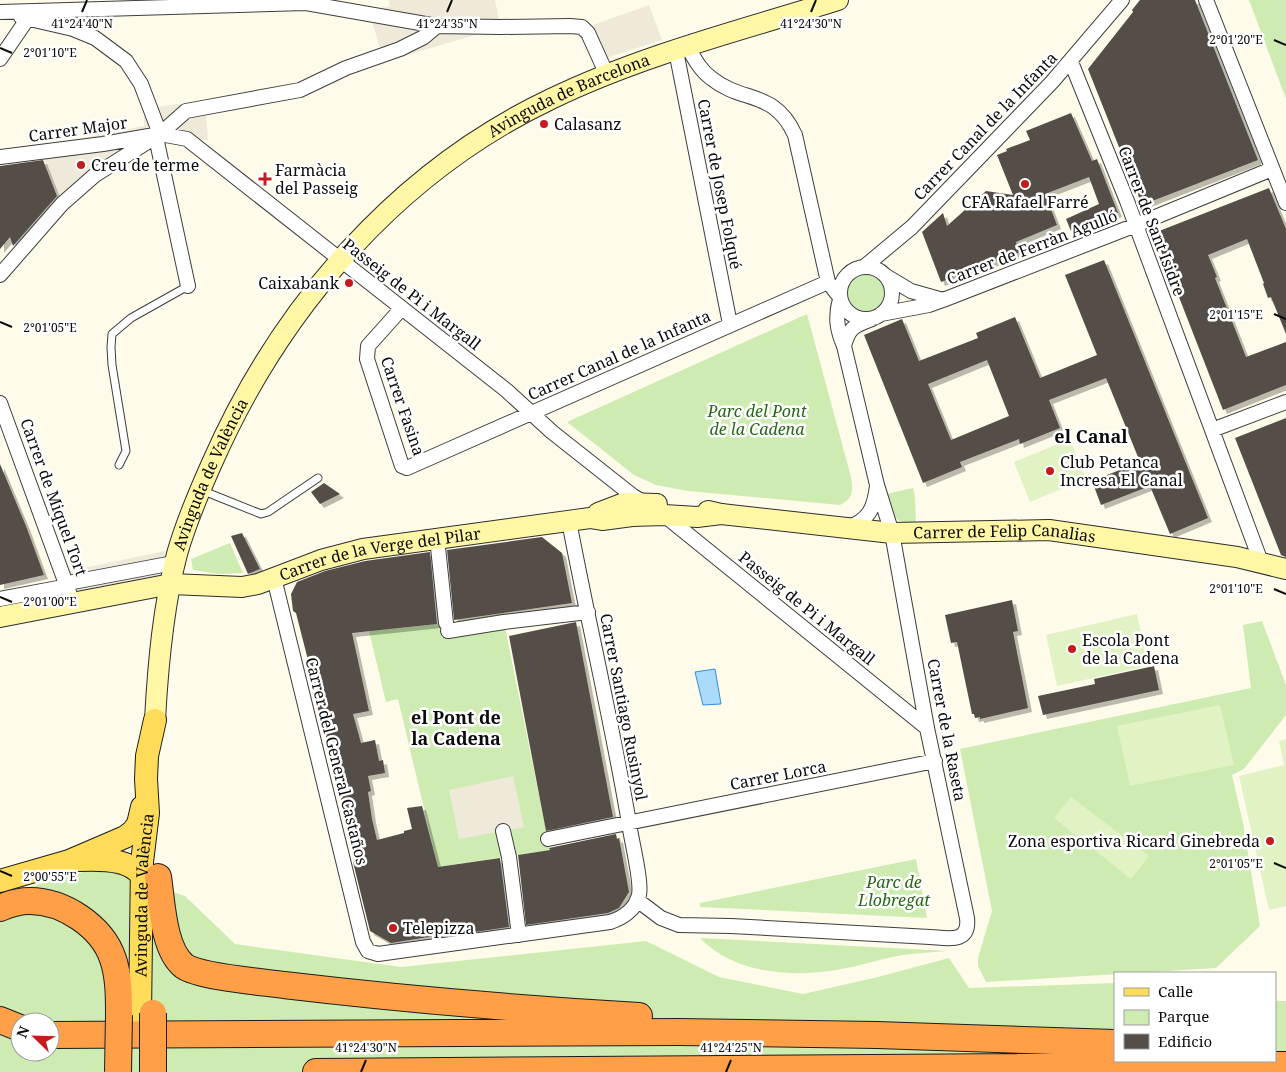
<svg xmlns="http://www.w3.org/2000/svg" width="1286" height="1072" font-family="'Noto Serif',serif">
  <defs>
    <filter id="shadow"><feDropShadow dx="4" dy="4" stdDeviation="0" flood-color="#0004"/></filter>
  </defs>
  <rect width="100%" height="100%" fill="#fffbea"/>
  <path fill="#ceecb1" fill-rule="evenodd" d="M 1249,0 L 1286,0 L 1286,99 Z
    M848 293a18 18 0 1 1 36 0a18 18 0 1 1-36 0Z
    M 807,314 L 851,477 C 853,490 854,498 840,505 L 688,491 L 656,485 L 634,475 L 567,422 Z
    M 913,488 L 915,498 L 916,525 C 893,523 892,514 886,494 Z
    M 230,543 L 243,573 L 218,574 L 193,570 L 191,559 Z
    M 504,613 L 504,622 L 550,850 L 438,867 L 398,699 L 386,702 L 369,631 L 446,623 Z
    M 1262,621 L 1286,685 L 1286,715 L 1244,769 L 1232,775 L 1243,823 L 1260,926 L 1216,968 L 986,982 L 978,966 L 978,958 L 992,911 L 960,749 L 1251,688 L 1243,625 Z
    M 916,859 L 927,918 L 700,907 L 700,903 Z
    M 101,867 L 185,896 L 235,944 L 401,967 L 646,941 L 719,977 L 803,994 L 878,977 L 949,958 L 969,988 L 1115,983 L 1115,1061 L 1275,1061 L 1275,1001 L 1286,1001 L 1286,1072 L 0,1072 L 0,895 ZM 20,1022 L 50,1022 L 50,1052 L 20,1052 Z
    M 700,938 L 949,951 C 933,952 918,953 903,955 C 884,958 866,964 847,968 C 799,978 736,976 700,938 Z"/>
  <path fill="#e1f2c4" d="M 1070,439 L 1086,479 L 1030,502 L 1014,462 Z
    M 1137,614 L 1148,666 L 1057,686 L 1046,635 Z
    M 1220,705 L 1234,765 L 1130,786 L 1117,726 Z
    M 1286,739 L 1286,906 L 1269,910 L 1239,776 L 1284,765 L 1279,741 Z
    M 1071,797 L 1149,856 L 1131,879 L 1054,818 Z"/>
  <path fill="#efe9d9" d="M 389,0 L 495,0 L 502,34 L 475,35 L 384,62 L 369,11 L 390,6 Z
    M 649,5 L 662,40 L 606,58 L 593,25 Z
    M 205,100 L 208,140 L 170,140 L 95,175 L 62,204 L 45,161 L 42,146 L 144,126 L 144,109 Z
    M 165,551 L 164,574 L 159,576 L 83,592 L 76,590 L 69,571 Z
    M 513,776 L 524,827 L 459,839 L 449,790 Z"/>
  <path fill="#abdbfa" stroke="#2d8fd6" d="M 715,669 L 721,704 L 703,705 L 695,672 Z"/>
  <path fill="#554d47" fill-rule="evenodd" filter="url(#shadow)" d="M 1140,0 L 1195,0 L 1258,160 L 1142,205 L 1088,69 L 1133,12 L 1132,10 Z
    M 1071,113 L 1092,161 L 1097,159 L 1118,213 L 1071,231 L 1066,219 L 1099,204 L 1089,177 L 1045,194 L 1057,225 L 1016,242 L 1020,252 L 941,282 L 922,232 L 943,213 L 947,226 L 986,191 L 1013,195 L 997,155 L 1007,151 L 1006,149 L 1030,140 L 1026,131 Z
    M 43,160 L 57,196 L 13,246 L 10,237 L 0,249 L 0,166 Z
    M 1269,188 L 1286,229 L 1286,334 L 1271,297 L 1268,298 L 1263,284 L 1264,283 L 1247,239 L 1208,255 L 1217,277 L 1215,278 L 1246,357 L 1286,342 L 1286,385 L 1223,410 L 1154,233 Z
    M 1104,260 L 1208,518 L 1170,534 L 1150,486 L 1101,505 L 1092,481 L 1140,462 L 1106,378 L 1049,400 L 1060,428 L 1020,444 L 1019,439 L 960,462 L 962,467 L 923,483 L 864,335 L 902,319 L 919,361 L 978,338 L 976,333 L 1015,317 L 1040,378 L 1097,355 L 1065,275 ZM 987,360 L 1009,416 L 951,440 L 928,384 Z
    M 1286,418 L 1286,557 L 1281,555 L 1235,438 Z
    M 0,464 L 26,526 L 44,575 L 0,585 Z
    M 324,483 L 340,494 L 320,504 L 311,492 Z
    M 242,533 L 260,569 L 248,574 L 231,536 Z
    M 542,537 L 562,553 L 572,603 L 454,620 L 447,550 Z
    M 430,552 L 437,624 L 352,633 L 369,711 L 353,714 L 361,743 L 375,740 L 379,761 L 383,760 L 385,773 L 368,776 L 371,791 L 368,792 L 372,819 L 377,840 L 404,833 L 404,831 L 412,829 L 407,808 L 422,806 L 438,867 L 500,858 L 509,927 L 454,935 L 454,933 L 391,943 L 370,931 L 353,862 L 355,861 L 354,859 L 333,761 L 318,709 L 307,660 L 308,660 L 296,613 L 293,611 L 291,594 L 297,582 L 325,571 L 365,561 Z
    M 1012,600 L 1018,631 L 1013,632 L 1028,708 L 980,719 L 980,717 L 975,718 L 974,714 L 972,714 L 957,642 L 951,643 L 945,615 Z
    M 576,622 L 613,817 L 546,831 L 509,636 Z
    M 1154,666 L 1159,690 L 1043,715 L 1038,696 L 1095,684 L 1094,679 Z
    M 616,834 L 617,839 L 619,838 L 629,892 L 619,908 L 608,913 L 526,925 L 518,855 L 550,850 L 549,848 Z"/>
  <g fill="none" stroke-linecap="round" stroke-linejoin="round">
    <g stroke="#3e3e3e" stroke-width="9">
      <path id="lane" d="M 119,465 L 126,451 L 112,365 L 111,347 L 112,334 L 131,318 L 188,286
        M 201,490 L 261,514 L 268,512 L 318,478"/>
    </g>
    <g stroke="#3e3e3e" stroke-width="16">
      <path id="street" d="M 1206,0 L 1286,203
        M 0,12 L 306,3 L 437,26 L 500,27 L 570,26 L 582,27 L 588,33 L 607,75
        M 21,17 L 73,29 L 95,38 L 126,61 L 141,84 L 160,134
        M 688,47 C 694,58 700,70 711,78 C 743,104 774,89 795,135 L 828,282
        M 676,51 L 730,324
        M 0,59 L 28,18
        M 1071,62 L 1127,201 L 1261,562
        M 160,134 L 157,142 L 188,286
        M 0,157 L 103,144 L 160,134 L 187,139 L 506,390 L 552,432 L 633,496 L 645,503
        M840 293a26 26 0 1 1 52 0a26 26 0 1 1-52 0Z
        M 864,267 L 912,227 L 1052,82 L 1122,0
        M 0,275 L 62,204 L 95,175 L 160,134 L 186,111 L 300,90 L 346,68 L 400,49 L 424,37 L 437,26
        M 886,276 L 911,291 L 943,300
        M 402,308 L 368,346 L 367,359 L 402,466 L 407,468 L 828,282 L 839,296
        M 881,314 L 929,305 L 943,300 L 1136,225 L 1272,169
        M 844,346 C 849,327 854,326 872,319
        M 0,403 L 73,603
        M 1212,430 L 1286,402
        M 664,515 L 927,728
        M 847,528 C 869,520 874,509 877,486
        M 437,538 L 446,623
        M 274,578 L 363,942 L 368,951 L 378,954 L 610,922 C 623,918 636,909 639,895 C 642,881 631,839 629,823 C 612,722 588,622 569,521
        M 73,582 L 168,564
        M 0,599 L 63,587
        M 448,631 L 504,622 L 588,612
        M 503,831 L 509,857 L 519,935
        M 548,839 L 935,761
        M 637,900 L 661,918 L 679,925 L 731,926 L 930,937 C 948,938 970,944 967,918 L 927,728 L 892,533 L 877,485 L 844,346 C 837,330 835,317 840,299"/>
    </g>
    <g stroke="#2d2d2d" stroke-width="22">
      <g id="secondary">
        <path id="s1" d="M 708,511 L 721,514 L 892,533 L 1049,530 L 1237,557 L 1286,569"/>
        <path d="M 598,513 L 624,503 L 657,504"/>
        <path id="s2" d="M 0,617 L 171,584 L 242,587 L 258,584 L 321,560 L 363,549 L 590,518 L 602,520 L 632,516 L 664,515 L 697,517 L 721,514"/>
        <path id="s3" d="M 155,720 C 158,664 163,607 177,554 C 186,522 199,492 212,463 C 280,308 397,172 551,99 C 642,55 742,30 838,0"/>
      </g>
    </g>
    <g stroke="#1c1c1c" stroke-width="24">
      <g id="primary">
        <path d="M 79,860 C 102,859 138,858 147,885"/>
        <path d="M 0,881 L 69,861 L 125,837 L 133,831 L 138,824 L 142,807"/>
        <path id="s4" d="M 140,1015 L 142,862 L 148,813 L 146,779 L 147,756 L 155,720"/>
      </g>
    </g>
    <g stroke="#1c1c1c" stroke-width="28">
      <path id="highway" d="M 158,877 C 162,903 163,949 184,966 C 199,977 263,982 284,985 C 402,999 521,1009 639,1016
        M 0,908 C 9,904 19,901 30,901 C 63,901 102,926 113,959 C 119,977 119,996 119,1015
        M 0,1020 L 20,1028
        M 50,1035 L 679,1032 L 877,1035 L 1115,1043
        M 316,1072 L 1286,1065"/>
    </g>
    <use href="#lane" stroke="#fff" stroke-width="7"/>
    <use href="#street" stroke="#fff" stroke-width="14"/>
    <use href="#secondary" stroke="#fff7a5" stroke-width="20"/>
    <use href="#primary" stroke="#ffdb5a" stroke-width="22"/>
    <use href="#highway" stroke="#ffa048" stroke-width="26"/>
    <g stroke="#1c1c1c" stroke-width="28" stroke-linecap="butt">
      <path id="highway-bridge" d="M 118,1072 L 119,1015
        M 153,1072 L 153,1013"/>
    </g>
    <use href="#highway-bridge" stroke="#ffa048" stroke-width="26"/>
  </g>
  <path fill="none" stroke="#0b0b0b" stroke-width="2" d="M 82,12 L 87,0M 447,12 L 452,0M 811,12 L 816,0M 1274,40 L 1286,45M 0,48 L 12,53M 1274,314 L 1286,319M 0,322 L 12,327M 1274,589 L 1286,594M 0,597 L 12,602M 1274,863 L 1286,868M 0,871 L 12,876M 361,1072 L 366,1060M 726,1072 L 731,1060"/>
  <g fill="#c41b1f" stroke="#fff" stroke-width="2">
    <circle cx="544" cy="124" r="5"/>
    <circle cx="81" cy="165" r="5"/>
    <path d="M262.5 171.5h5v5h5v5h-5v5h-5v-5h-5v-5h5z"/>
    <circle cx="1025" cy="184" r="5"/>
    <circle cx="349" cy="283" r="5"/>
    <circle cx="1050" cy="471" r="5"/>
    <circle cx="1072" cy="649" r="5"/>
    <circle cx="1270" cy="841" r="5"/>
    <circle cx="393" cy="928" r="5"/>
  </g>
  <g text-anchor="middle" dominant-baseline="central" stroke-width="5" stroke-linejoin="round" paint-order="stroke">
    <g font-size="16" fill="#0b0b0b" stroke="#fff">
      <text stroke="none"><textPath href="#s3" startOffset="791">Avinguda de Barcelona</textPath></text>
      <text transform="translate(985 126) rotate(-46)">Carrer Canal de la Infanta</text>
      <text transform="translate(78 129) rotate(-8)">Carrer Major</text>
      <text transform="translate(720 184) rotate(79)">Carrer de Josep Folqué</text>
      <text transform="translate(1152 221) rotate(69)">Carrer de Sant Isidre</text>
      <text transform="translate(1032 247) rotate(-21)">Carrer de Ferràn Agulló</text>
      <text transform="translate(412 294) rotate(38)">Passeig de Pi i Margall</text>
      <text transform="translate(619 355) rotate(-24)">Carrer Canal de la Infanta</text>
      <text transform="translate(403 406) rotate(71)">Carrer Fasina</text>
      <text stroke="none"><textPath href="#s3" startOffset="254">Avinguda de València</textPath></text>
      <text transform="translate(54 497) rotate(70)">Carrer de Miquel Tort</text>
      <text stroke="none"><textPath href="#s1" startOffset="298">Carrer de Felip Canalias</textPath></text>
      <text stroke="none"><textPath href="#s2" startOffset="388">Carrer de la Verge del Pilar</textPath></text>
      <text transform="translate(807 608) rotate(39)">Passeig de Pi i Margall</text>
      <text transform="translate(624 707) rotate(79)">Carrer Santiago Rusinyol</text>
      <text transform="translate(947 730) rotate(79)">Carrer de la Raseta</text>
      <text transform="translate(337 761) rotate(76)">Carrer del General Castaños</text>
      <text transform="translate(778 775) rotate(-11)">Carrer Lorca</text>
      <text stroke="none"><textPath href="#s4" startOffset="120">Avinguda de València</textPath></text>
    </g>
    <g font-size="16" fill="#0b0b0b" stroke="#fff" text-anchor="start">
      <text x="554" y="124">Calasanz</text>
      <text x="91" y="165">Creu de terme</text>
      <text x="275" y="170">Farmàcia<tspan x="275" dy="18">del Passeig</tspan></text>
      <text x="1025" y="202" text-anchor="middle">CFA Rafael Farré</text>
      <text x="339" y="283" text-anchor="end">Caixabank</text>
      <text x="1060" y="462">Club Petanca<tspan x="1060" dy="18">Incresa El Canal</tspan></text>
      <text x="1082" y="640">Escola Pont<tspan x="1082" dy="18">de la Cadena</tspan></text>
      <text x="1260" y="841" text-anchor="end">Zona esportiva Ricard Ginebreda</text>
      <text x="403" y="928">Telepizza</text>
    </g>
    <g font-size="16" font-style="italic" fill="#276718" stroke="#fff">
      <text x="757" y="411">Parc del Pont<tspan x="757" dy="18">de la Cadena</tspan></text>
      <text x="894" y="882">Parc de<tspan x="894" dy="18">Llobregat</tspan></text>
    </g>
    <g font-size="18" font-weight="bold" fill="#0b0b0b" stroke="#fff">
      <text x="1091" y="436">el Canal</text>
      <text x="456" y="717">el Pont de<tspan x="456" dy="21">la Cadena</tspan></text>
    </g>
  </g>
  <g font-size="12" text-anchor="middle" fill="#0b0b0b" stroke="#fff" stroke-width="5" stroke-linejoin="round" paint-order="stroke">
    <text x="82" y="28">41°24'40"N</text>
    <text x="447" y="28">41°24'35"N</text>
    <text x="811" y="28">41°24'30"N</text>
    <text x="1236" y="44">2°01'20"E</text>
    <text x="50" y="57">2°01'10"E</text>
    <text x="1236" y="319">2°01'15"E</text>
    <text x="50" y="332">2°01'05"E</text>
    <text x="1236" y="593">2°01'10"E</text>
    <text x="50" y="606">2°01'00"E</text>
    <text x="1236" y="868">2°01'05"E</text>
    <text x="50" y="881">2°00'55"E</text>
    <text x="366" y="1052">41°24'30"N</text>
    <text x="731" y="1052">41°24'25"N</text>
  </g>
  <rect x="1114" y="972" width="162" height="90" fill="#ffffff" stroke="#9d9d9d"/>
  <rect x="1124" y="988" width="25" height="8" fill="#ffdb5a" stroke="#9d9d9d"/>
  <text x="1158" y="997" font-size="15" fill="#0b0b0b">Calle</text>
  <rect x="1124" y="1010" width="25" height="15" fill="#ceecb1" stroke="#9d9d9d"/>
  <text x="1158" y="1022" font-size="15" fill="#0b0b0b">Parque</text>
  <rect x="1124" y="1034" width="25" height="15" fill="#554d47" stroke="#9d9d9d"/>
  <text x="1158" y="1047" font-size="15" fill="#0b0b0b">Edificio</text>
  <g transform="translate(35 1037) rotate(293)"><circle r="24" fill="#ffffff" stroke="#9d9d9d"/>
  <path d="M0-4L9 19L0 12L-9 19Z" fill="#c41b1f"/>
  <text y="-8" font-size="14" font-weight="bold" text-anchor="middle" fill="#0b0b0b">N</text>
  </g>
</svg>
